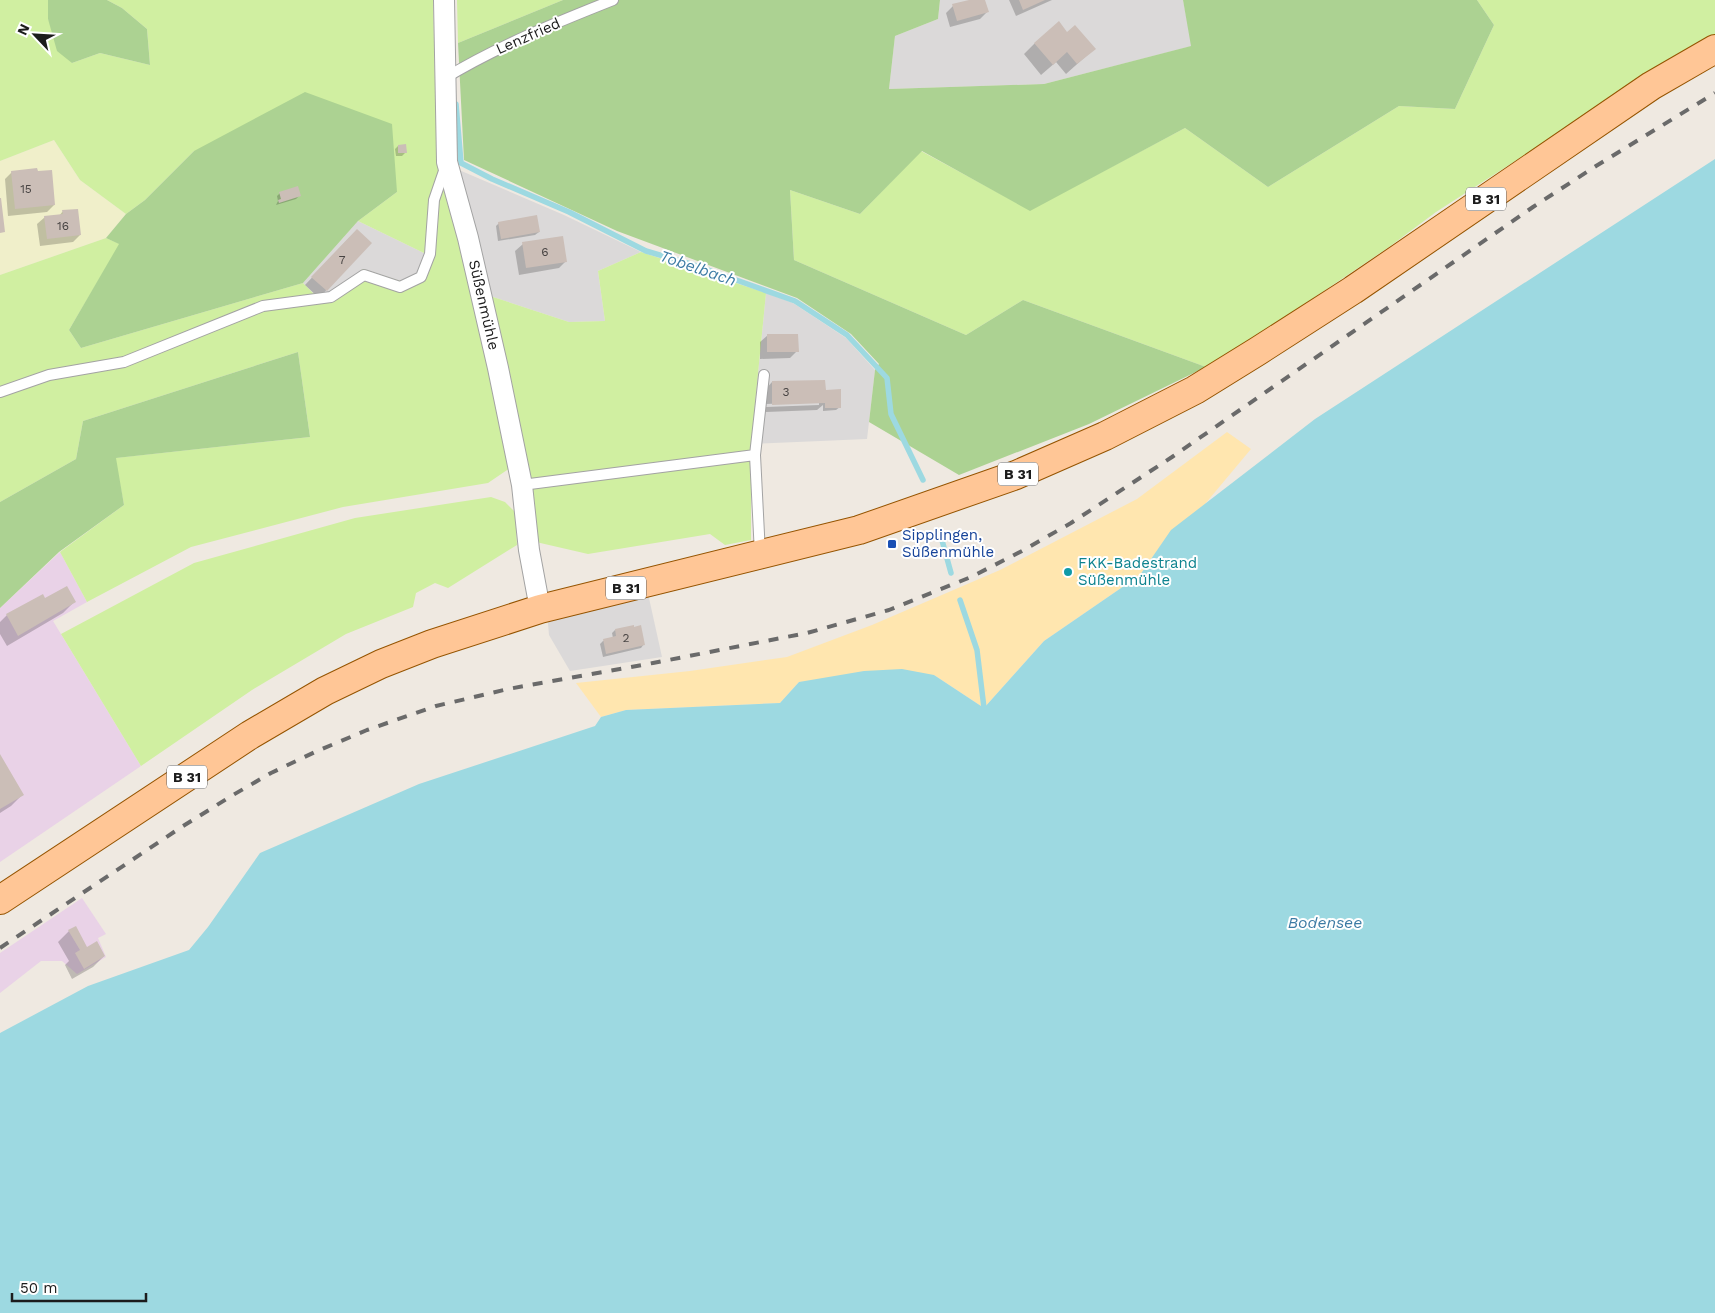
<svg xmlns="http://www.w3.org/2000/svg" width="1715" height="1313" font-family="'Work Sans',sans-serif">
  <rect width="100%" height="100%" fill="#efe9e1"/>
  <path fill="#dbd9d9" d="M 940,0 L 1183,0 L 1192,46 L 1044,84 L 889,89 L 895,36 L 938,19 Z
    M 452,167 L 564,215 L 641,252 L 598,271 L 605,321 L 569,322 L 487,295 Z
    M 358,221 L 426,254 L 417,274 L 400,281 L 364,269 L 332,293 L 313,293 L 303,283 Z
    M 766,293 L 793,303 L 846,338 L 875,370 L 867,439 L 751,444 Z
    M 647,589 L 662,657 L 570,671 L 549,635 L 547,612 Z"/>
  <path fill="#e9d2e7" d="M 60,552 L 87,602 L 53,621 L 141,766 L 0,862 L 0,608 Z
    M 82,898 L 106,934 L 98,938 L 106,957 L 77,974 L 62,961 L 41,961 L 0,993 L 0,953 Z"/>
  <path fill="#f0efca" d="M 54,140 L 80,180 L 126,214 L 106,238 L 0,275 L 0,161 Z"/>
  <path fill="#d0efa1" d="M 0,0 L 48,0 L 48,19 L 72,63 L 100,53 L 150,65 L 147,29 L 122,8 L 107,0 L 433,0 L 436,125 L 445,185 L 468,266 L 510,468 L 488,483 L 343,507 L 191,547 L 87,602 L 60,552 L 124,505 L 115,458 L 310,437 L 298,352 L 83,421 L 76,459 L 0,502 L 0,275 L 106,238 L 120,244 L 69,330 L 81,348 L 303,283 L 313,293 L 332,293 L 363,269 L 400,281 L 417,274 L 426,254 L 358,221 L 397,192 L 194,151 L 145,200 L 126,214 L 80,180 L 54,140 L 0,161 Z
    M 457,0 L 563,0 L 458,43 Z
    M 1477,0 L 1715,0 L 1715,37 L 1638,82 L 1436,212 L 1389,247 L 1254,338 L 1206,367 L 1023,300 L 966,335 L 794,260 L 790,190 L 860,214 L 921,151 L 1030,210 L 1185,128 L 1268,187 L 1399,106 L 1455,109 L 1494,25 Z
    M 641,252 L 766,293 L 751,444 L 751,540 L 725,545 L 710,534 L 588,554 L 536,542 L 487,295 L 569,322 L 605,321 L 598,271 Z
    M 491,497 L 505,502 L 515,512 L 517,545 L 448,588 L 435,583 L 416,593 L 413,607 L 346,634 L 252,690 L 141,766 L 61,634 L 194,563 L 355,518 Z"/>
  <path fill="#acd292" d="M 48,0 L 107,0 L 122,8 L 147,29 L 150,65 L 100,53 L 72,63 L 57,51 L 48,19 Z
    M 563,0 L 940,0 L 938,19 L 895,36 L 889,89 L 1044,84 L 1191,46 L 1183,0 L 1477,0 L 1494,25 L 1455,109 L 1399,106 L 1268,187 L 1185,128 L 1030,211 L 922,151 L 860,214 L 790,190 L 794,260 L 966,335 L 1023,300 L 1206,367 L 1089,424 L 959,475 L 869,422 L 875,370 L 879,364 L 851,334 L 797,298 L 617,231 L 464,160 L 458,43 Z
    M 305,92 L 392,124 L 397,192 L 358,221 L 303,283 L 81,348 L 69,330 L 119,244 L 106,238 L 126,214 L 145,200 L 194,151 Z
    M 298,352 L 310,437 L 116,458 L 124,505 L 59,552 L 0,608 L 0,502 L 76,459 L 83,421 Z"/>
  <path fill="#ffe6af" d="M 1227,432 L 1251,449 L 1205,504 L 1166,538 L 1140,575 L 1044,641 L 984,708 L 934,675 L 799,682 L 780,703 L 626,710 L 601,717 L 576,683 L 690,671 L 787,657 L 872,625 L 1000,570 L 1137,499 Z"/>
  <path fill="#9dd9e1" d="M 1715,159 L 1715,1313 L 0,1313 L 0,1033 L 88,986 L 189,950 L 208,927 L 260,853 L 419,784 L 595,726 L 601,717 L 626,710 L 780,703 L 799,682 L 864,671 L 902,669 L 934,675 L 984,708 L 1044,641 L 1140,575 L 1171,530 L 1315,419 Z"/>
  <path fill="#0003" fill-rule="evenodd" d="M 974,0 L 984,0 L 987,12 L 980,19 L 950,27 L 946,13 L 953,6 Z
    M 1009,0 L 1052,0 L 1016,16 Z
    M 1035,43 L 1094,49 L 1066,74 L 1056,62 L 1041,75 L 1024,54 Z
    M 398,146 L 406,152 L 402,156 L 396,156 L 395,149 Z
    M 12,172 L 54,205 L 47,212 L 8,216 L 5,179 Z
    M 280,193 L 299,196 L 296,199 L 276,205 L 278,201 L 277,196 Z
    M 63,211 L 80,235 L 73,242 L 40,246 L 37,224 L 45,217 L 59,216 Z
    M 499,223 L 539,232 L 535,235 L 498,241 L 496,226 Z
    M 350,237 L 370,243 L 319,298 L 305,285 Z
    M 523,244 L 566,261 L 559,268 L 519,275 L 515,251 Z
    M 768,335 L 797,351 L 790,358 L 760,359 L 760,342 Z
    M 772,382 L 824,391 L 840,407 L 836,410 L 823,411 L 823,405 L 817,410 L 766,412 L 765,390 ZM 819,402 L 819,405 L 766,407 L 766,404 Z
    M 44,599 L 74,602 L 63,613 L 7,646 L 0,634 L 0,622 L 7,615 Z
    M 615,630 L 644,644 L 641,648 L 603,657 L 600,644 L 603,641 L 613,638 L 612,633 Z
    M 0,756 L 22,795 L 11,806 L 0,813 Z
    M 69,931 L 87,948 L 104,956 L 93,967 L 72,979 L 65,965 L 69,961 L 58,942 Z"/>
  <g fill="none" stroke-linecap="round" stroke-linejoin="round">
    <path stroke="#9dd9e1" stroke-width="5.5" d="M 456,104 L 461,163 L 492,179 L 569,212 L 646,251 L 694,265 L 795,301 L 847,335 L 887,378 L 891,414 L 923,480
      M 940,533 L 951,573
      M 960,600 L 977,650 L 984,708"/>
  </g>
  <path fill="#cbbeb7" d="M 969,0 L 985,0 L 989,12 L 957,21 L 952,4 Z
    M 1019,0 L 1045,0 L 1023,10 Z
    M 1059,21 L 1067,32 L 1075,25 L 1096,49 L 1077,64 L 1067,52 L 1053,65 L 1034,43 Z
    M 406,144 L 407,153 L 398,153 L 398,145 Z
    M 37,168 L 38,171 L 52,170 L 55,205 L 15,209 L 11,171 Z
    M 298,186 L 301,196 L 279,203 L 278,200 L 281,199 L 279,192 Z
    M 0,198 L 1,198 L 5,232 L 0,233 Z
    M 78,209 L 81,235 L 47,239 L 44,216 L 63,214 L 62,210 Z
    M 537,215 L 540,232 L 501,239 L 498,222 Z
    M 357,229 L 372,243 L 327,291 L 311,277 Z
    M 563,236 L 567,262 L 526,268 L 522,242 Z
    M 767,334 L 798,334 L 799,352 L 767,352 Z
    M 825,380 L 826,390 L 841,389 L 841,408 L 825,408 L 825,403 L 772,405 L 772,381 Z
    M 67,586 L 76,602 L 18,636 L 6,614 L 43,594 L 45,598 Z
    M 634,625 L 634,627 L 641,625 L 645,645 L 606,654 L 603,639 L 616,636 L 615,629 Z
    M 0,754 L 24,795 L 0,809 Z
    M 76,926 L 87,947 L 97,941 L 105,956 L 84,969 L 75,953 L 80,950 L 68,930 Z"/>
  <g fill="none" stroke-linecap="round" stroke-linejoin="round">
    <g stroke="#a3a3a3" stroke-width="12">
      <path id="service" d="M 445,78 C 498,46 555,23 613,0
        M 0,392 L 49,375 L 124,362 L 263,306 L 331,297 L 364,275 L 400,287 L 421,277 L 430,254 L 434,200 L 446,165
        M 755,455 L 760,554
        M 522,485 L 755,455 L 764,375"/>
    </g>
    <g stroke="#a3a3a3" stroke-width="22">
      <path id="minor" d="M 444,0 L 447,162 L 468,238 L 498,368 L 522,485 L 529,550 L 540,609"/>
    </g>
    <g stroke="#955400" stroke-width="30">
      <path id="primary" d="M 0,900 L 250,735 L 325,691 L 381,664 L 432,644 L 540,609 L 859,530 L 1016,475 L 1105,436 L 1195,390 L 1258,351 L 1353,290 L 1651,86 L 1715,49"/>
    </g>
    <use href="#service" stroke="#fff" stroke-width="10"/>
    <use href="#minor" stroke="#fff" stroke-width="20"/>
    <use href="#primary" stroke="#ffc696" stroke-width="28"/>
    <path stroke="#6a6a6a" stroke-width="4" stroke-dasharray="10 10" stroke-linecap="butt" d="M 0,948 L 180,828 L 233,795 L 271,773 L 315,752 L 367,730 L 436,706 L 508,689 L 653,663 L 807,633 L 889,610 L 971,577 L 1022,551 L 1071,523 L 1172,457 L 1533,207 L 1596,166 L 1715,93"/>
  </g>
  <rect fill="#1a4fb4" stroke="#fff" stroke-width="2" x="887" y="539" width="10" height="10" rx="2.5"/>
  <circle fill="#0f9aa8" stroke="#fff" stroke-width="2" cx="1068" cy="572" r="5"/>
  <g text-anchor="middle" dominant-baseline="central" stroke-width="4" stroke-linejoin="round" paint-order="stroke">
    <g font-size="12" fill="#484443">
      <text x="26" y="189">15</text>
      <text x="63" y="226">16</text>
      <text x="545" y="252">6</text>
      <text x="342" y="260">7</text>
      <text x="786" y="392">3</text>
      <text x="626" y="638">2</text>
    </g>
    <g fill="#fff" stroke="#606060" stroke-width="1">
      <rect x="1466" y="187.5" width="40" height="23" rx="4"/>
      <rect x="998" y="462.5" width="40" height="23" rx="4"/>
      <rect x="606" y="576.5" width="40" height="23" rx="4"/>
      <rect x="167" y="765.5" width="40" height="23" rx="4"/>
    </g>
    <g font-size="14" font-weight="bold" fill="#1c1c1c">
      <text x="1486" y="199">B 31</text>
      <text x="1018" y="474">B 31</text>
      <text x="626" y="588">B 31</text>
      <text x="187" y="777">B 31</text>
    </g>
    <g font-size="15" fill="#1c1c1c" stroke="#fff">
      <text transform="translate(528 36) rotate(-24)">Lenzfried</text>
      <text transform="translate(484 305) rotate(77)">Süßenmühle</text>
    </g>
    <g font-size="15" fill="#164399" stroke="#fff" text-anchor="start">
      <text x="902" y="535">Sipplingen,<tspan x="902" dy="17">Süßenmühle</tspan></text>
    </g>
    <g font-size="15" fill="#0d838f" stroke="#fff" text-anchor="start">
      <text x="1078" y="563">FKK-Badestrand<tspan x="1078" dy="17">Süßenmühle</tspan></text>
    </g>
    <g font-size="16" font-style="italic" fill="#3c7ba4" stroke="#fff">
      <text transform="translate(698 268) rotate(19)">Tobelbach</text>
      <text x="1325" y="922">Bodensee</text>
    </g>
  </g>
  <g transform="translate(35 35) rotate(295)" stroke="#ffffff" stroke-width="4" paint-order="stroke">
  <path d="M0-4L9 19L0 12L-9 19Z" fill="#1c1c1c"/>
  <text y="-8" font-size="14" font-weight="bold" text-anchor="middle" fill="#1c1c1c">N</text>
  </g>
  <path d="M12 1293v8h134v-8" fill="none" stroke="#1c1c1c" stroke-width="2.5"/>
  <text x="20" y="1293" font-size="15" fill="#1c1c1c" stroke="#ffffff" stroke-width="4" paint-order="stroke">50 m</text>
</svg>
